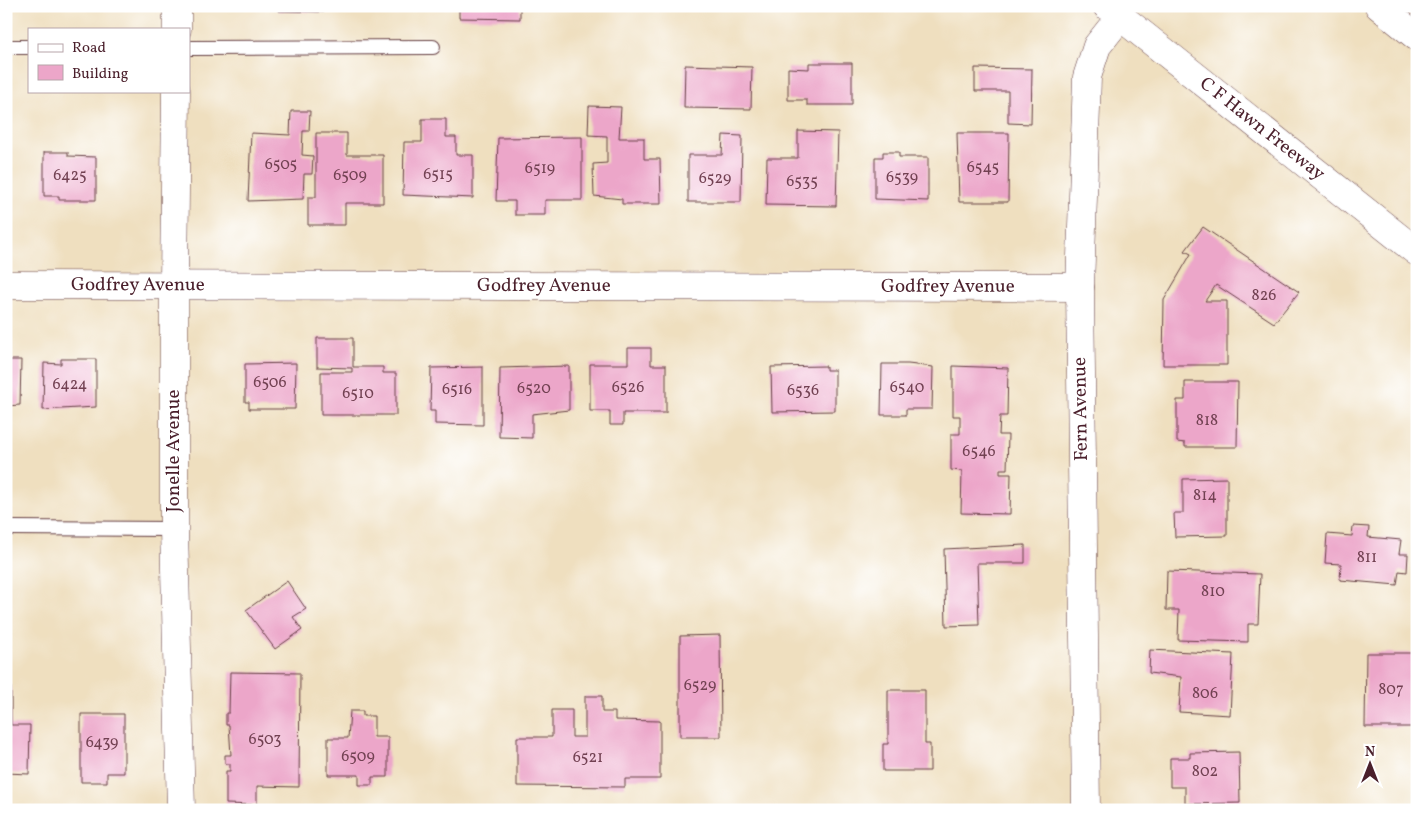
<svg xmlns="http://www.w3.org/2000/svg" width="1423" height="816" font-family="Vollkorn,serif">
  <rect width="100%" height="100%" fill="#fff"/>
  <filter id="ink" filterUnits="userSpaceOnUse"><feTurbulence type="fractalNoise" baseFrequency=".02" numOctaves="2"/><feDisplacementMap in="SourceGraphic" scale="10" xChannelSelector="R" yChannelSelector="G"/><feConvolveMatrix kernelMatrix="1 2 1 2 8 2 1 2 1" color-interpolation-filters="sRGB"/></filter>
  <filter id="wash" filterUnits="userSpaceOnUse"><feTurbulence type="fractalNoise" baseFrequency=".0096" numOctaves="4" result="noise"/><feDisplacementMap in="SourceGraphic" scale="20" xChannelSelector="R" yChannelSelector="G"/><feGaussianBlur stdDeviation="1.12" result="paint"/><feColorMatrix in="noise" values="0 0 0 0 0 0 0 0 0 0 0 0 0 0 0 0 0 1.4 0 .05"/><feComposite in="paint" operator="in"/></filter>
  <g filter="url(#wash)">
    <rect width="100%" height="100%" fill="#efdfbf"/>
    <g id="blocks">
      <path fill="#eca6c9" d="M 278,6 L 324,6 L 324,12 L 279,11 Z
        M 459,6 L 520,6 L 520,19 L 459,18 Z
        M 809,63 L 852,63 L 852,105 L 807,105 L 807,100 L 788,100 L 788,68 L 809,69 Z
        M 685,65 L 752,67 L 751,109 L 684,108 Z
        M 975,68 L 1032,69 L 1031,124 L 1008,123 L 1008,91 L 975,91 Z
        M 589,106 L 621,107 L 619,138 L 644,138 L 644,159 L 660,159 L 661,204 L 622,204 L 622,199 L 594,196 L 593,164 L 607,163 L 607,136 L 588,135 Z
        M 291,111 L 310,111 L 309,131 L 303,131 L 302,155 L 313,156 L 312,174 L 304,174 L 303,199 L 248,201 L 251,133 L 290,135 Z
        M 422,119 L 446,119 L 446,137 L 456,137 L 456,155 L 473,155 L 473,198 L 403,195 L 404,142 L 422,142 Z
        M 798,131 L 838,132 L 836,206 L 766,205 L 767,158 L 798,158 Z
        M 316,133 L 347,133 L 347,155 L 383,155 L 383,203 L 345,203 L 345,225 L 308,225 L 308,197 L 316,197 Z
        M 957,133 L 1009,133 L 1008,202 L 959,202 Z
        M 723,135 L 742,136 L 741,202 L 688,202 L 688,155 L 722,155 Z
        M 582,137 L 582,200 L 545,200 L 545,215 L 515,215 L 515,201 L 496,201 L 498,138 Z
        M 44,152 L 68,152 L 68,156 L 96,157 L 96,200 L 59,200 L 59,196 L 44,196 Z
        M 883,152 L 899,152 L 899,157 L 928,157 L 928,201 L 875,199 L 875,157 L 883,157 Z
        M 1203,227 L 1299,292 L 1274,323 L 1216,285 L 1205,301 L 1227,301 L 1227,365 L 1163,365 L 1164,300 L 1191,254 L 1185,251 Z
        M 317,338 L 353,338 L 353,367 L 383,367 L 383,373 L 396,373 L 396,415 L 321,415 L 321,372 L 352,372 L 352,368 L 317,367 Z
        M 628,348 L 651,348 L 651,365 L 666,365 L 666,413 L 623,413 L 623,425 L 610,425 L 610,411 L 590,411 L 590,364 L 628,364 Z
        M 61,359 L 96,359 L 96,407 L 43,410 L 44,363 L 61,364 Z
        M 6,360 L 21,360 L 20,405 L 6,406 Z
        M 296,363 L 295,409 L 249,409 L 249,402 L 245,402 L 245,364 Z
        M 882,364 L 908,364 L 933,367 L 932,409 L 906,409 L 906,415 L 881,415 Z
        M 569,366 L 569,410 L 532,414 L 532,438 L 499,437 L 500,368 Z
        M 826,366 L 826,370 L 835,370 L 835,411 L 772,412 L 771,367 Z
        M 953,366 L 1008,368 L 1007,416 L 1000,416 L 999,435 L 1008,435 L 1007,469 L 1000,469 L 1000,474 L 1011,474 L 1010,514 L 961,513 L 962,471 L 951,470 L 951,434 L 960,434 L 960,416 L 953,416 Z
        M 483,367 L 483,425 L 435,424 L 435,411 L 430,411 L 431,368 Z
        M 1185,382 L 1238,382 L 1237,447 L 1185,447 L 1185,443 L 1177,442 L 1177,400 L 1185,400 Z
        M 1227,478 L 1227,536 L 1175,537 L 1174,513 L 1183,513 L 1183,479 Z
        M 1353,526 L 1369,527 L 1368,537 L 1401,540 L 1399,554 L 1408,554 L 1407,572 L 1399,571 L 1397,585 L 1340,580 L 1341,564 L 1325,563 L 1327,534 L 1352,536 Z
        M 1025,545 L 1025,563 L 977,563 L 979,625 L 946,626 L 944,549 Z
        M 1167,571 L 1260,574 L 1258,624 L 1248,624 L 1248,642 L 1178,640 L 1179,610 L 1166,610 Z
        M 287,581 L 306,609 L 293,617 L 302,630 L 275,649 L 246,610 Z
        M 720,635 L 721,737 L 680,737 L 680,636 Z
        M 1150,650 L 1233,654 L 1230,715 L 1179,712 L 1181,677 L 1149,673 Z
        M 1366,653 L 1417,653 L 1417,727 L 1365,727 Z
        M 230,672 L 300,673 L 299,787 L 257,786 L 257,805 L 226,804 L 226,771 L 230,771 L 230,764 L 225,764 L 225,755 L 231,755 L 229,725 L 226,725 L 226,713 L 229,713 Z
        M 6,686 L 11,686 L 11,725 L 30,725 L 29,774 L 6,773 Z
        M 888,690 L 925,690 L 925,744 L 930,744 L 930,771 L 883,771 L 883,744 L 888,744 Z
        M 585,696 L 602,696 L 602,712 L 615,712 L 615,720 L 660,721 L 660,779 L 625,779 L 625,787 L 517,786 L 517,737 L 552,737 L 552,710 L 572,710 L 572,737 L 585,737 Z
        M 350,711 L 363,711 L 363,716 L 374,716 L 374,737 L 388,737 L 388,777 L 372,777 L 372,785 L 359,785 L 359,775 L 328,775 L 328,738 L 348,738 Z
        M 81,714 L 124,714 L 124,773 L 107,773 L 107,782 L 81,782 Z
        M 1239,752 L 1240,803 L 1185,804 L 1185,787 L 1170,787 L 1170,758 L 1190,758 L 1190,753 Z"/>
    </g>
  </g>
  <g filter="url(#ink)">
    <use href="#blocks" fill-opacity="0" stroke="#633c41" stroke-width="1"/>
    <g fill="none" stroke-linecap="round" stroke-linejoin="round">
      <g stroke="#633c41" stroke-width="16">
        <path id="lane" d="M 6,47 L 29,47
          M 189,48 L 433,47
          M 6,528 L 174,529"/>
      </g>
      <g stroke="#633c41" stroke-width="29">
        <g id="street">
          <path d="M 177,29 L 177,6"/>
          <path d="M 176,91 L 174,285 L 174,529 L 181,810"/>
          <path id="s1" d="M 6,285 L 1080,287"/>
          <path d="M 1086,810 L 1080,287 L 1087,77 L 1097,46 L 1120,17"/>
        </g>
      </g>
      <g stroke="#633c41" stroke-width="29">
        <g id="secondary">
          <path id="s2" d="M 1107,6 L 1417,252"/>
        </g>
      </g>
      <g stroke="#633c41" stroke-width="29">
        <path id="highway" d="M 1379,6 L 1417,37"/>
      </g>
      <use href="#lane" stroke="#fff" stroke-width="14"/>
      <use href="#street" stroke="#fff" stroke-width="28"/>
      <use href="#secondary" stroke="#fff" stroke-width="28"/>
      <use href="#highway" stroke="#fff" stroke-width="28"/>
    </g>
  </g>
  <g text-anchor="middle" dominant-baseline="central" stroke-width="4" stroke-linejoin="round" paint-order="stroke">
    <g font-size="16" fill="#724152">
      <text x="281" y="165">6505</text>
      <text x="983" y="168">6545</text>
      <text x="540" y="169">6519</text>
      <text x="438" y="175">6515</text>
      <text x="70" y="176">6425</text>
      <text x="350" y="176">6509</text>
      <text x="902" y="178">6539</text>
      <text x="715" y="179">6529</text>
      <text x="802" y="182">6535</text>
      <text x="1264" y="296">826</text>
      <text x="270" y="383">6506</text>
      <text x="70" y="385">6424</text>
      <text x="628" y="388">6526</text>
      <text x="907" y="388">6540</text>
      <text x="534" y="389">6520</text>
      <text x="457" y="390">6516</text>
      <text x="803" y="391">6536</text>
      <text x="358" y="394">6510</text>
      <text x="1207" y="421">818</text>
      <text x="979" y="452">6546</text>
      <text x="1205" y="496">814</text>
      <text x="1367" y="558">811</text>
      <text x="1213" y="592">810</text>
      <text x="700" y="686">6529</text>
      <text x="1391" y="690">807</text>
      <text x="1205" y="694">806</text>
      <text x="265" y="740">6503</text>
      <text x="102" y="743">6439</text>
      <text x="358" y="757">6509</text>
      <text x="588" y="758">6521</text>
      <text x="1205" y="772">802</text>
    </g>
    <g font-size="19" fill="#4a1f2b" stroke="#fff">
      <text stroke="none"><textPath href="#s2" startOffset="198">C F Hawn Freeway</textPath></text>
      <text stroke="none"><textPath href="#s1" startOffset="132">Godfrey Avenue</textPath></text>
      <text stroke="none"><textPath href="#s1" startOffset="538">Godfrey Avenue</textPath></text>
      <text stroke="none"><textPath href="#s1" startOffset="942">Godfrey Avenue</textPath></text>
      <text transform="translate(1081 409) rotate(-91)">Fern Avenue</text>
      <text transform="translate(174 451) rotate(-90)">Jonelle Avenue</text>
    </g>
  </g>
  <rect width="1423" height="816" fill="none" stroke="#fff" stroke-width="25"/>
  <rect x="28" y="28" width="162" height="65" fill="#ffffff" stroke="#b7a5aa"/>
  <rect x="38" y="44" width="25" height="8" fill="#ffffff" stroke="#b7a5aa"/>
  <text x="72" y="52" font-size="15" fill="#4a1f2b">Road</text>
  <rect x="38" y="65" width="25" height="15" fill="#eca6c9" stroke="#b7a5aa"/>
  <text x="72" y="78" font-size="15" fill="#4a1f2b">Building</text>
  <g transform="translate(1370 764)" stroke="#ffffff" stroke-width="4" paint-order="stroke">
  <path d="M0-4L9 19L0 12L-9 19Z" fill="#4a1f2b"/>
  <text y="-8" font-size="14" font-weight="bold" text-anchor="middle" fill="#4a1f2b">N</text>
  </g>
</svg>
